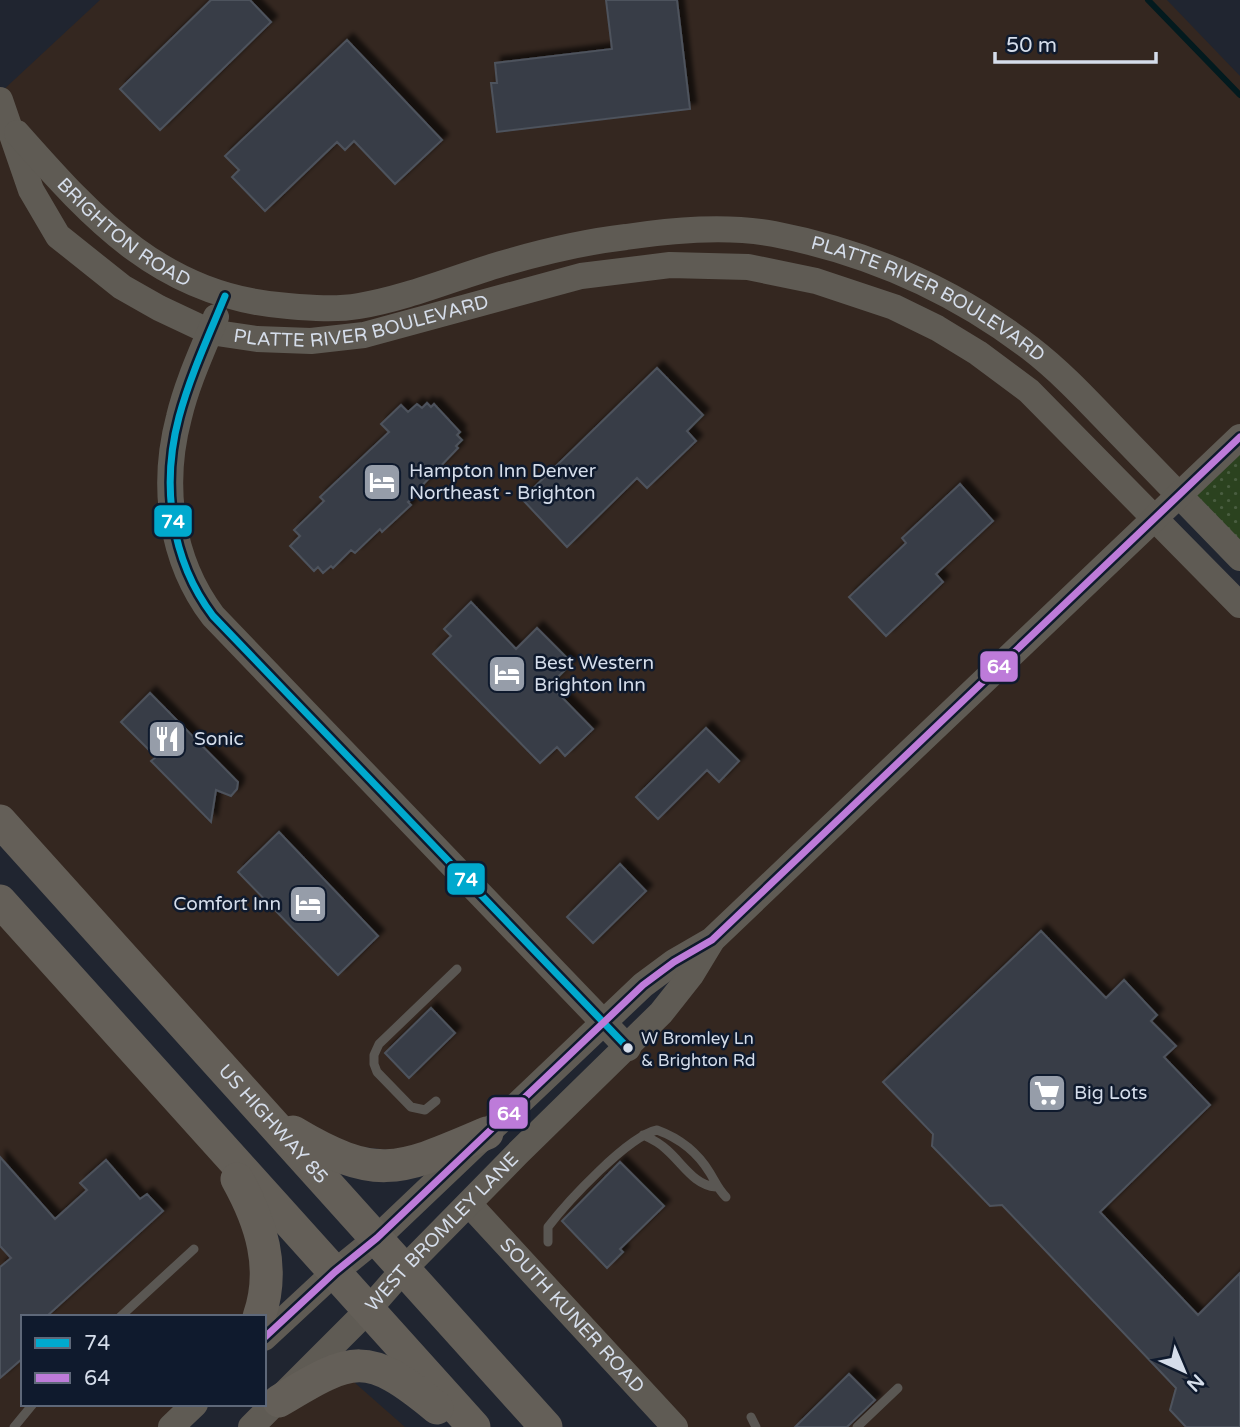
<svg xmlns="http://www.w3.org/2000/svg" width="1240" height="1427" font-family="'Varela Round',sans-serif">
  <defs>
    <pattern id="grass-dots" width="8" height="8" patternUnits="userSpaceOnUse" patternTransform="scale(1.75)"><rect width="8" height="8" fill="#2b421f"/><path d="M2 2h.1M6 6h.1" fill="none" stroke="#495d40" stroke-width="1.8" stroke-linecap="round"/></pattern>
    <filter id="shadow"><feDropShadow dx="6" dy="-6" stdDeviation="2" flood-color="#0009"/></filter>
  </defs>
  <rect width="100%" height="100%" fill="#202530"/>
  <path fill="#342720" d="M 100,0 L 1167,0 L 1240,76 L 1240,437 L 1156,518 L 1240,605 L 1240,1427 L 675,1427 L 469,1204 L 711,942 L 487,1133 L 435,1155 L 308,1141 L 0,821 L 0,93 Z
    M 0,901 L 240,1184 L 259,1317 L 23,1317 L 23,1404 L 195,1404 L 171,1427 L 0,1427 Z
    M 338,1368 L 405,1427 L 250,1427 Z"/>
  <path fill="url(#grass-dots)" d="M 1240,437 L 1240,558 L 1180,495 Z"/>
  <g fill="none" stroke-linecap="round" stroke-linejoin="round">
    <path stroke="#031a1e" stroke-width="6" d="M 1148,0 L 1240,95"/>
  </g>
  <path fill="#393e47" stroke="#4e535d" stroke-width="2" filter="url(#shadow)" d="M 211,0 L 250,0 L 271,22 L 160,130 L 120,89 Z
    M 606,0 L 677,0 L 690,109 L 497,132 L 491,83 L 497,83 L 495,63 L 612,49 Z
    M 347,40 L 442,140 L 395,184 L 354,141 L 345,150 L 337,142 L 265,211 L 232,177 L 239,170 L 225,156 Z
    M 657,368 L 703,415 L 687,431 L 696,441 L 647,488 L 637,478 L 567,547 L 522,499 Z
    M 427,403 L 431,407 L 434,404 L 460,432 L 457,435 L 462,440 L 456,446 L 458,448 L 414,494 L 415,496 L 408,502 L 411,505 L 382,532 L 380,529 L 355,553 L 351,550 L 333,568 L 331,566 L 323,573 L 318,567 L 314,571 L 290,546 L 300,536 L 294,530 L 324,501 L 320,497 L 389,432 L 381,424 L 401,405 L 408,412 L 417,404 L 422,408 Z
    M 960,484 L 993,521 L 936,574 L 943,582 L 886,636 L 849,597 L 906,543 L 902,538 Z
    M 471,602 L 516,649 L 537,628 L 572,663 L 550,685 L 593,729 L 565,756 L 557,747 L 540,763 L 433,654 L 451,636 L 444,629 Z
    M 150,693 L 238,782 L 237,789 L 231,796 L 216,790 L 211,822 L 151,761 L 156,757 L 121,722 Z
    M 706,728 L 739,761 L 719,782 L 707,770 L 658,819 L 636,797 Z
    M 279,832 L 378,936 L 338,975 L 238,872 Z
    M 620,864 L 646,891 L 593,943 L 567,917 Z
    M 1041,931 L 1106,998 L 1124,980 L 1157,1015 L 1151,1021 L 1176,1046 L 1164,1057 L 1210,1105 L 1100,1212 L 1198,1315 L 1240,1273 L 1240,1427 L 1186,1427 L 1170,1410 L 1176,1388 L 1002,1205 L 990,1206 L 932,1146 L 933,1134 L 883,1082 Z
    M 431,1008 L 455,1033 L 409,1078 L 385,1053 Z
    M 0,1157 L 55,1219 L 87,1190 L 80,1183 L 106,1160 L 140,1199 L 147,1194 L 163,1211 L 46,1317 L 23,1317 L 23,1358 L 0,1378 L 0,1267 L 11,1258 L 0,1246 Z
    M 620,1162 L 664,1206 L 620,1249 L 623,1252 L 607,1268 L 562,1221 Z
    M 849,1374 L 875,1400 L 847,1427 L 795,1427 Z"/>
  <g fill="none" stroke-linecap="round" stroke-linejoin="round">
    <path stroke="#5a5753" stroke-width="9" d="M 436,1101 L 425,1110 L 411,1107 L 377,1072 L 374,1064 L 374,1055 L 379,1044 L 457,969
      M 643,1135 C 652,1139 660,1143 667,1150 C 683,1164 694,1185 716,1187
      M 548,1242 L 548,1227 C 567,1202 628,1136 657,1130 C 679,1138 698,1153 710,1173 C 716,1183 718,1189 726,1197
      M 120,1317 L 194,1249
      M 751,1417 L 756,1427
      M 14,1427 L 33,1404
      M 857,1427 L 898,1388"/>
    <g stroke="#5f5b54" stroke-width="26">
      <path id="s1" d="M 0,100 L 31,190 L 58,236 L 122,287 L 159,308 L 210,332 L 257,339 L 311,341 L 364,335 L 581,276 L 670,265 L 748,267 L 816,281 L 894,307 L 937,328 L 978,353 L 1029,391 L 1240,605"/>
      <path id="s2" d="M 17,133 C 95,221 163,297 288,306 C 311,308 336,310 359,306 C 407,298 454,278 501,264 C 542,252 583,242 626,237 C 673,230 726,225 774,234 C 867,252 954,290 1030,348 C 1060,371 1086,399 1112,426 C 1155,470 1197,514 1240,558"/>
      <path d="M 216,317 C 203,349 187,383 179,417 C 161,485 170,559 213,616 L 628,1048"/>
      <path id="s3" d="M 469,1204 L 675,1427"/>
      <path d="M 264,1338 L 335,1272 L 377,1238 L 643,985 L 674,962 L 712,940 L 1240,437"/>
      <path d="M 171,1427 L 195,1404"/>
      <path id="s4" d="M 251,1427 L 369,1309 L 404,1269 L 517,1154 L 661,1013 L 691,975 L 711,942"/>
    </g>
    <g stroke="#645f58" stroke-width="33">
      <path id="s5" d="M 0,821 L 546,1427"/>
      <path d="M 0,901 L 474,1427"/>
      <path d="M 293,1132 C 378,1183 400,1170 487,1133"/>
      <path d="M 237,1179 C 261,1222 276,1268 259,1317"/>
      <path d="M 279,1401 C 353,1356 367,1350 437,1408"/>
    </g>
    <g stroke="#0f1a2d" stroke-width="12">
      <path id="bus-1" d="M 225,296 C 209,335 190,376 179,417 C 161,484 170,559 213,616 L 628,1048"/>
    </g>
    <g stroke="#0f1a2d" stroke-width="12">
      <path id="bus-2" d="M 264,1338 L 335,1272 L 377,1238 L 643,985 L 674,962 L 712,940 L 1240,437"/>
    </g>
    <use href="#bus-1" stroke="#00a9ce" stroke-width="7"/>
    <use href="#bus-2" stroke="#bd7bd9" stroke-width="7"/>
  </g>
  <defs>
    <g id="hotel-square" transform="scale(2.0125)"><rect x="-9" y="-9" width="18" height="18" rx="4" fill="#969da9" stroke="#0f1a2d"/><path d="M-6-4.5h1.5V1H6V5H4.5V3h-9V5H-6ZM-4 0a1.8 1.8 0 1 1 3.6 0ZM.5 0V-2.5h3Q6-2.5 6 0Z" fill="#fff"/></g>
    <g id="restaurant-square" transform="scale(2.0125)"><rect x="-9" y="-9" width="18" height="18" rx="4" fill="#969da9" stroke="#0f1a2d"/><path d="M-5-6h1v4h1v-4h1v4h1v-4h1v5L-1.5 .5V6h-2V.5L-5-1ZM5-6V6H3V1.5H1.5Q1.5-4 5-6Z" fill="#fff"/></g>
    <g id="supermarket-square" transform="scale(2.0125)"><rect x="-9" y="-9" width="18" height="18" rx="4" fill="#969da9" stroke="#0f1a2d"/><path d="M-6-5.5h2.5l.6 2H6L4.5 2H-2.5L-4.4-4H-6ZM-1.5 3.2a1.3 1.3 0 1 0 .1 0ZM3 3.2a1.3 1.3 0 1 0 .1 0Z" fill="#fff"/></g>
  </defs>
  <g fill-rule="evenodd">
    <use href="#hotel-square" x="382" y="482"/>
    <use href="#hotel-square" x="507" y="674"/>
    <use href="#restaurant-square" x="167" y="739"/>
    <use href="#hotel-square" x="308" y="904"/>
    <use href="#supermarket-square" x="1047" y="1093"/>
  </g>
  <circle fill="#d5ddea" stroke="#0f1a2d" stroke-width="2.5" cx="628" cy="1048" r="6"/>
  <g text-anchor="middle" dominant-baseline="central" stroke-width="5" stroke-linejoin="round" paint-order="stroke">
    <g font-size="17" fill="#d5ddea" stroke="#0f1a2d" text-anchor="start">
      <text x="641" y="1038">W Bromley Ln<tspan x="641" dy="22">&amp; Brighton Rd</tspan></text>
    </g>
    <g font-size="19" fill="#d5ddea" stroke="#0f1a2d">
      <text stroke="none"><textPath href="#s2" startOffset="147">BRIGHTON ROAD</textPath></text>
      <text stroke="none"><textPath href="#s2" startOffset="996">PLATTE RIVER BOULEVARD</textPath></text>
      <text stroke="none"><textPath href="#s1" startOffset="483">PLATTE RIVER BOULEVARD</textPath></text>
      <text stroke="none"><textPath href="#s5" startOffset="408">US HIGHWAY 85</textPath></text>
      <text stroke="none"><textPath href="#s4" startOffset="273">WEST BROMLEY LANE</textPath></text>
      <text stroke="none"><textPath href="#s3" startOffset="152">SOUTH KUNER ROAD</textPath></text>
    </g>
    <g font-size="19" fill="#d5ddea" stroke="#0f1a2d" text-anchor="start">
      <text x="409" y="471">Hampton Inn Denver<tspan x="409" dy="22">Northeast - Brighton</tspan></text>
      <text x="534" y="663">Best Western<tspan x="534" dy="22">Brighton Inn</tspan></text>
      <text x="194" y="739">Sonic</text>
      <text x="281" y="904" text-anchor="end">Comfort Inn</text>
      <text x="1074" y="1093">Big Lots</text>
    </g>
  </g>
  <g stroke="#0f1a2d" stroke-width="2.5">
    <rect x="153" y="504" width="40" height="34" rx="7" fill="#00a9ce"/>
    <rect x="979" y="650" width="40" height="33" rx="7" fill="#bd7bd9"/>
    <rect x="446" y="862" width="40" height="34" rx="7" fill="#00a9ce"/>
    <rect x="488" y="1096" width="41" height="34" rx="7" fill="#bd7bd9"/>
  </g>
  <g font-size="19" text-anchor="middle" font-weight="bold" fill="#fff">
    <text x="173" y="528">74</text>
    <text x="999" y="673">64</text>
    <text x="466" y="886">74</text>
    <text x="509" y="1120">64</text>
  </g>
  <rect x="21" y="1315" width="245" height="91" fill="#0f1a2d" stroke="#5e6879" stroke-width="2"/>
  <rect x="35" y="1338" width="35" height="10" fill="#00a9ce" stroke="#5e6879" stroke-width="2"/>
  <text x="84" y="1350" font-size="21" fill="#d5ddea">74</text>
  <rect x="35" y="1373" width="35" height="10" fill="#bd7bd9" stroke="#5e6879" stroke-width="2"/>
  <text x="84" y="1385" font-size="21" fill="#d5ddea">64</text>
  <g transform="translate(1184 1371) rotate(136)" stroke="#0f1a2d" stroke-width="5" paint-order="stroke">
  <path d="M0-5L12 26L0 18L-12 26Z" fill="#d5ddea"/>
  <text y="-10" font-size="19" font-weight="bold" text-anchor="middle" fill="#d5ddea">N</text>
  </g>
  <path d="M995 52v10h161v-10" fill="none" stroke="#d5ddea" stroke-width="3.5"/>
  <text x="1006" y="52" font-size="21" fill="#d5ddea" stroke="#0f1a2d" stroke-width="5" paint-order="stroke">50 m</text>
</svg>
